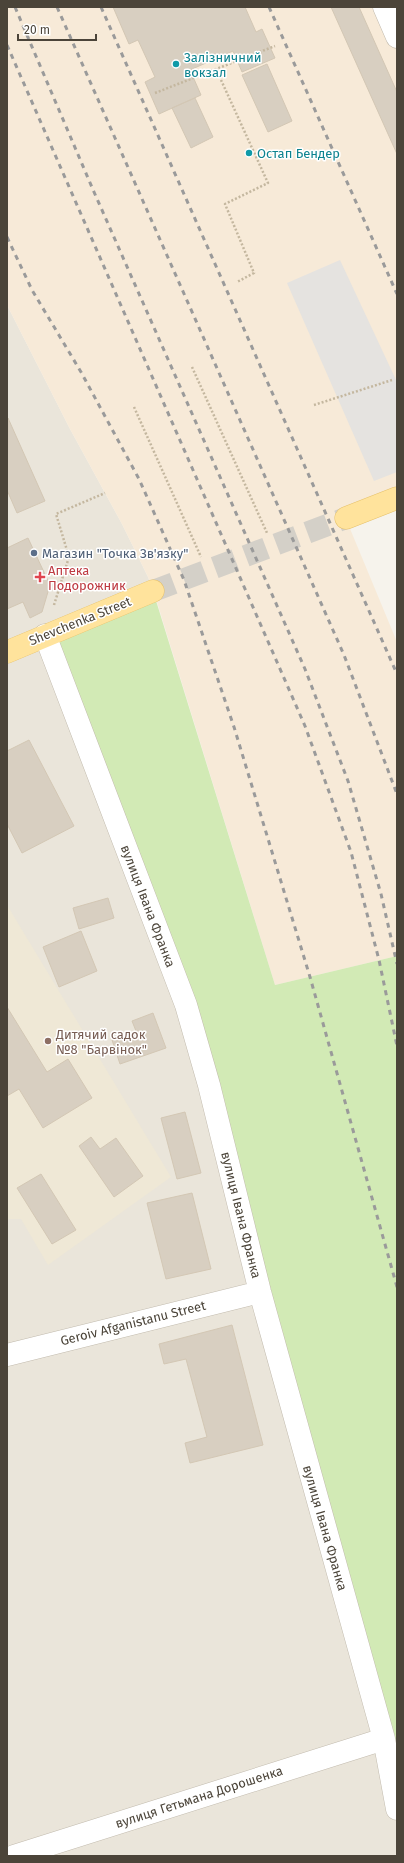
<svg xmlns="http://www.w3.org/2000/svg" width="404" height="1863" font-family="'Fira Sans',sans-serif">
  <rect width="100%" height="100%" fill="#f6f3ec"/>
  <path fill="#eae5da" d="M 7,305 L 70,429 L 122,524 L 148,577 L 153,591 L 172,969 L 397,1809 L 397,1856 L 7,1856 Z"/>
  <path fill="#f7ead8" d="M 7,7 L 397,7 L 397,498 L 346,519 L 397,642 L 397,956 L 275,985 L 157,602 L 148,577 L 122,524 L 70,429 L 7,305 Z"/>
  <path fill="#efe8d6" d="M 7,905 L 171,1177 L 48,1265 L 21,1219 L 7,1219 Z"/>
  <path fill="#d2eab5" d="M 153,591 L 275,985 L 397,956 L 397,1809 L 209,1085 L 45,635 Z"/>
  <path fill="#e5e3e0" d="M 340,260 L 397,382 L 397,472 L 374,481 L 287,283 Z"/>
  <path fill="#d8cfc1" stroke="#d3c7b4" d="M 113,7 L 245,7 L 256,32 L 262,29 L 275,58 L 242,72 L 233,51 L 190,70 L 201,95 L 159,114 L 145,82 L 155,77 L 138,40 L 129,44 Z
    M 331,7 L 359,7 L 397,92 L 397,154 Z
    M 267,64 L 292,121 L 268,132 L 242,75 Z
    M 195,98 L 213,137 L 191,148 L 172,108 Z
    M 8,418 L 45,501 L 17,513 L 7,490 Z
    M 28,538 L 50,585 L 42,612 L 30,618 L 23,602 L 7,609 L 7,548 Z
    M 29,740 L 74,826 L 22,853 L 7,824 L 7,751 Z
    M 108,898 L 114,918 L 79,929 L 73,908 Z
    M 81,931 L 97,971 L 59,987 L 43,947 Z
    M 7,1007 L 47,1072 L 68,1059 L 92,1098 L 43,1128 L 19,1089 L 7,1096 Z
    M 153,1013 L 166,1048 L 120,1064 L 112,1040 L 136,1031 L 132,1021 Z
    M 185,1112 L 201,1173 L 177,1179 L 161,1118 Z
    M 91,1137 L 100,1149 L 116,1138 L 143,1176 L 114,1197 L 79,1146 Z
    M 41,1174 L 76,1230 L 52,1244 L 17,1188 Z
    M 192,1193 L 211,1269 L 166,1279 L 147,1203 Z
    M 232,1325 L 263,1445 L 190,1463 L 185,1443 L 207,1437 L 186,1359 L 164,1364 L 159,1344 Z"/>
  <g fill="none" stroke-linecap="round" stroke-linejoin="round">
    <path stroke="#d4d0c8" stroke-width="22" stroke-dasharray="22 11" stroke-linecap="butt" d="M 153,591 L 346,518"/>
    <g stroke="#c2bbae" stroke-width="23">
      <path id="minor" d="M 384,7 L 397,37
        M 45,635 L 186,1005 L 209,1085 L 260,1292 L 384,1739 L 397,1809
        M 7,1355 L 260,1292
        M 14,1856 L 384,1739"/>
    </g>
    <g stroke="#e6c16a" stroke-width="23">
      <path id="major" d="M 346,518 L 397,498
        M 7,652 L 153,591"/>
    </g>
    <path stroke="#c4b79f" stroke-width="2.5" stroke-dasharray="2 2" stroke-linecap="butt" d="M 216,69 L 268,183 L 225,204 L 254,273 L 237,282
      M 155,93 L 275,46
      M 192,367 L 267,533
      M 314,405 L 392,380
      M 134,407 L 201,557
      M 54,605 L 69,557 L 56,514 L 105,493"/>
    <use href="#minor" stroke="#fff" stroke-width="22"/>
    <use href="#major" stroke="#ffe39c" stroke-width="22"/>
    <path stroke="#9a9a9a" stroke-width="3" stroke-dasharray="5 5" stroke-linecap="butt" d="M 15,7 L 94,192 L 305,669 L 348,781 L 381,894 L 397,964
      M 57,7 L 344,655 L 397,794
      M 101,7 L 397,674
      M 269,7 L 397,294
      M 7,45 L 305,726 L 351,852 L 379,960 L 397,1046
      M 7,237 L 32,290 L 81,372 L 139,479 L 184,580 L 234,727 L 310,977 L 397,1287"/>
  </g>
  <g fill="#0f9aa8" stroke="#fff" stroke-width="1.5">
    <circle cx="176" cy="64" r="4"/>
    <circle cx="249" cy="153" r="4"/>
  </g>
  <circle fill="#5c6f8a" stroke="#fff" stroke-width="1.5" cx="34" cy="553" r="4"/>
  <path fill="#e0444e" stroke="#fff" stroke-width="1.5" d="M38 571h4v4h4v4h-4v4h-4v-4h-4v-4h4z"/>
  <circle fill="#8d6e63" stroke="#fff" stroke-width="1.5" cx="48" cy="1041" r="4"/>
  <g text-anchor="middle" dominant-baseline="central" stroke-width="3" stroke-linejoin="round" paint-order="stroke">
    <g font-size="13" fill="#0d838f" stroke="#fff" text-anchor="start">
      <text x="184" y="57">Залізничний<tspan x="184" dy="15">вокзал</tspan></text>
      <text x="257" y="153">Остап Бендер</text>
    </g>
    <g font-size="13" fill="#4e5e75" stroke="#fff" text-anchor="start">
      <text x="42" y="553">Магазин "Точка Зв'язку"</text>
    </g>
    <g font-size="13" fill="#be3a42" stroke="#fff" text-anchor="start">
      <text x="48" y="570">Аптека<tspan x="48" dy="15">Подорожник</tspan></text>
    </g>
    <g font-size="13" fill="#4b4439" stroke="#fff">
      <text transform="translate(80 621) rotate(-22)">Shevchenka Street</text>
      <text transform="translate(148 906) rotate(69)">вулиця Івана Франка</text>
      <text transform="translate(241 1215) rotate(76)">вулиця Івана Франка</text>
      <text transform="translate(133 1323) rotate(-14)">Geroiv Afganistanu Street</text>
      <text transform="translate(325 1528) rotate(74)">вулиця Івана Франка</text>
      <text transform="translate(199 1797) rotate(-18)">вулиця Гетьмана Дорошенка</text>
    </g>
    <g font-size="13" fill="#785e54" stroke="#fff" text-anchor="start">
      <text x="56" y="1034">Дитячий садок<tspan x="56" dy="15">№8 "Барвінок"</tspan></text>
    </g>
  </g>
  <rect width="404" height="1863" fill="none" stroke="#4b4439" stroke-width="16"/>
  <path d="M18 34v6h78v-6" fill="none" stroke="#4b4439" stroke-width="2"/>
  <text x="24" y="34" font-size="12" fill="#4b4439" stroke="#ffffff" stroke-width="3" paint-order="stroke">20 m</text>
</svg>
